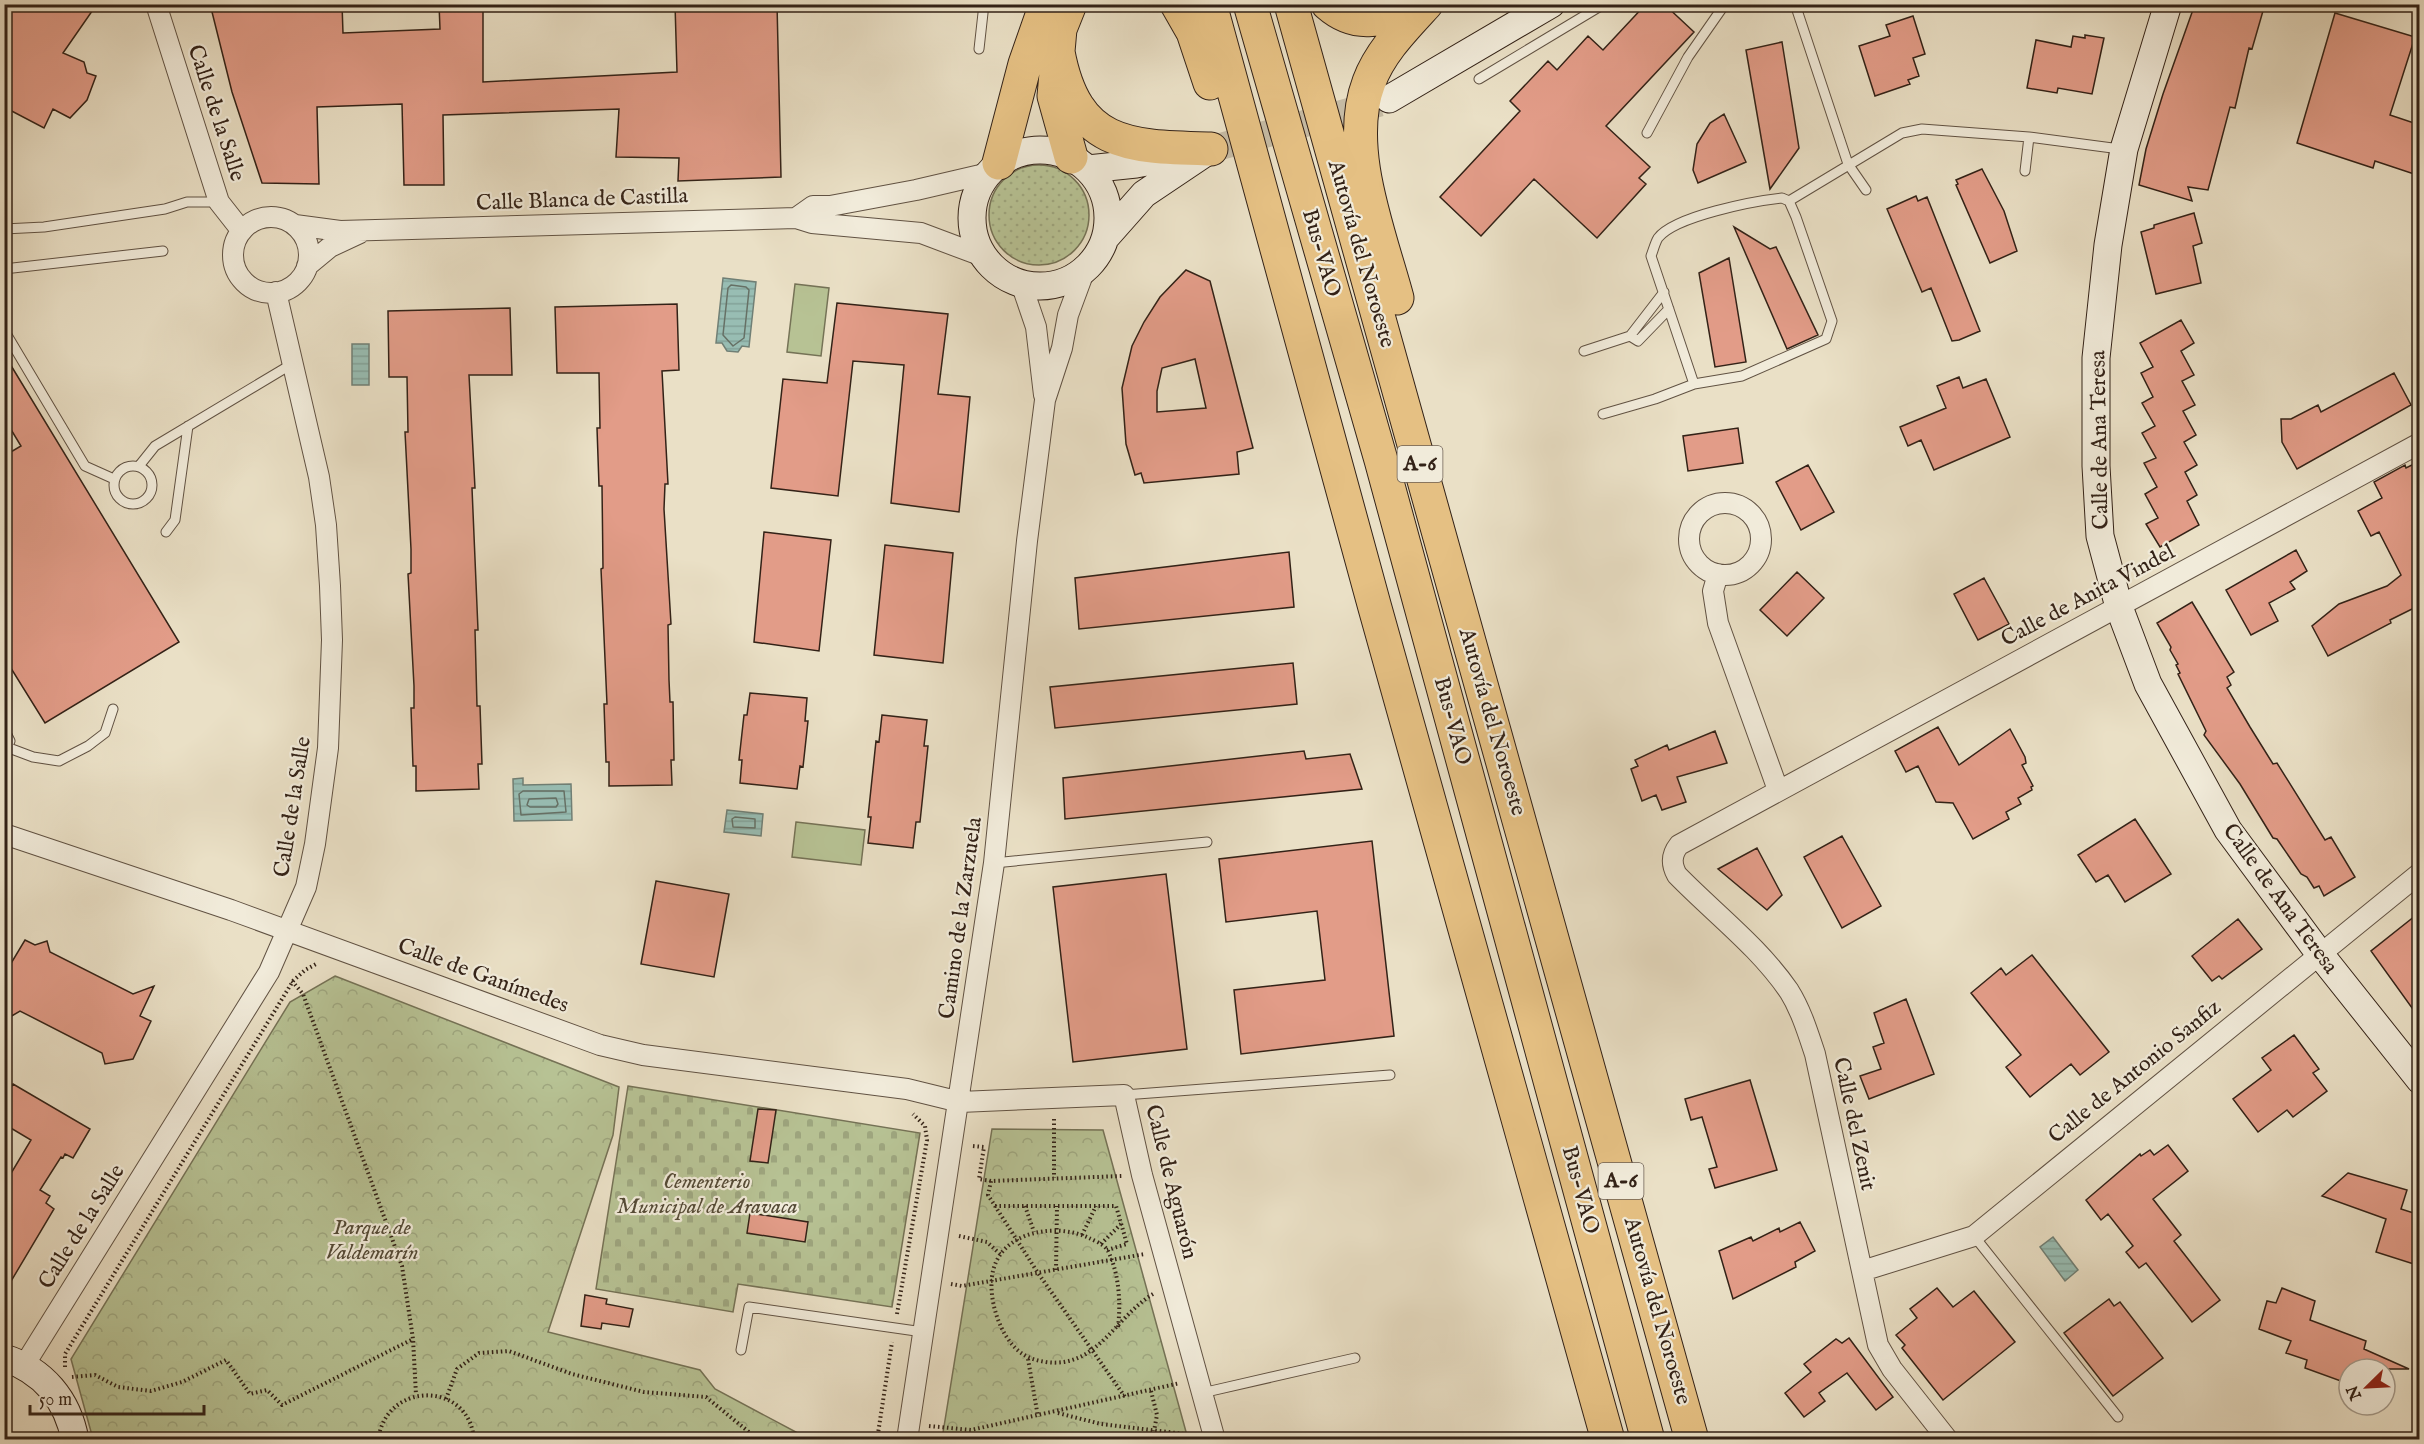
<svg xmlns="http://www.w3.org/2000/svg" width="2424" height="1444" font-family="'IM FELL English',serif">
  <defs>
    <pattern id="grass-dots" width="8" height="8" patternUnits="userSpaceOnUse" patternTransform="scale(1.5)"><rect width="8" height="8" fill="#b7c294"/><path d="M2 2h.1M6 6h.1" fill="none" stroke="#9ea67f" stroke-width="1.8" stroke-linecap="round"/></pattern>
    <pattern id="cemetery-stones" width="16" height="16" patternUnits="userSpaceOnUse" patternTransform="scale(1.5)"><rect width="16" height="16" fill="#b7c294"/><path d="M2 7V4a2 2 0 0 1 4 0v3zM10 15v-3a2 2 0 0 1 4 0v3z" fill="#9ea67f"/></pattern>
    <pattern id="park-crowns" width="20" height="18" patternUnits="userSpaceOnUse" patternTransform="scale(1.5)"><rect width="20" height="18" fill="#b7c294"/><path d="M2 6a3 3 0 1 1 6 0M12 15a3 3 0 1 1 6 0" fill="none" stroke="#9ea67f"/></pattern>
    <pattern id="water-rules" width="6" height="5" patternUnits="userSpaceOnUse" patternTransform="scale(1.5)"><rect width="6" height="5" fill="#98bdb3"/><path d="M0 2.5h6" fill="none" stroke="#83a299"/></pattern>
  </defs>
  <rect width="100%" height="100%" fill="#eae0c6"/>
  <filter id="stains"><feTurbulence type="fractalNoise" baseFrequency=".00333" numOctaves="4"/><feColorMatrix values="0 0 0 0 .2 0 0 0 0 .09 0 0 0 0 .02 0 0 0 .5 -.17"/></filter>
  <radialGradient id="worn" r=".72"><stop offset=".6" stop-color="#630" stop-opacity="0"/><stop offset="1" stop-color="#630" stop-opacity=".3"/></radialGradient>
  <path fill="url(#grass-dots)" stroke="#757256" stroke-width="1.5" d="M989 215a50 50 0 1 1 100 0a50 50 0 1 1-100 0Z"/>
  <path fill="url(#cemetery-stones)" stroke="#757256" stroke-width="1.5" d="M 628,1086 L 920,1133 L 892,1307 L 738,1284 L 733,1312 L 596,1289 Z"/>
  <path fill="url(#park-crowns)" stroke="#757256" stroke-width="1.5" d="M 335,976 L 619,1087 L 613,1135 L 548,1332 L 700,1370 L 715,1389 L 809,1439 L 93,1439 L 71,1359 L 290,1002 Z
    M 992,1129 L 1103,1130 L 1188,1439 L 942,1439 Z"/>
  <path fill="#b7c294" stroke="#757256" stroke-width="1.5" d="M 795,284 L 829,288 L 821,356 L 787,352 Z
    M 796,822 L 865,830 L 861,865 L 792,857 Z"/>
  <path fill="url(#water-rules)" stroke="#707f75" stroke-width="1.5" d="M 723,278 L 756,282 L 749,347 L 742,346 L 738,352 L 727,351 L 722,343 L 716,343 Z
    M 352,344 L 369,344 L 369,385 L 352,385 Z
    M 523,778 L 523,785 L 571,784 L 572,820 L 514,821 L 513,779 Z
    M 727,810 L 763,814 L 761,836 L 724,832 Z
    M 2053,1237 L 2078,1270 L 2065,1281 L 2040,1247 Z"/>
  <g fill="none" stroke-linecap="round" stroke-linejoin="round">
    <path stroke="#667065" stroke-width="1.5" d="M 731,285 L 746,287 L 749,290 L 744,338 L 733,346 L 723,335 L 728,288 Z
      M 523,791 L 564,791 L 566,812 L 521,815 L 519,794 Z
      M 556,798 L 558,804 L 556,807 L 530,807 L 527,805 L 529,799 Z
      M 735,817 L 755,819 L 755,828 L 733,827 L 732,819 Z"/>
  </g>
  <path fill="#e29c88" stroke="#332217" stroke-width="1.5" fill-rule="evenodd" d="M 4,4 L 97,4 L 63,53 L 84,62 L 87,73 L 96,76 L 87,100 L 70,118 L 53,109 L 44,128 L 4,107 Z
    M 210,4 L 342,4 L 343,33 L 440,29 L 439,4 L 483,4 L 483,82 L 677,72 L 675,4 L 777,4 L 781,177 L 678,181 L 679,158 L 616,157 L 619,109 L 443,115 L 444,185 L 404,185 L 402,104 L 317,107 L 319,184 L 262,183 L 232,92 Z
    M 1646,4 L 1664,4 L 1694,32 L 1606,126 L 1650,167 L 1639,178 L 1646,184 L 1597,238 L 1534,179 L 1481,236 L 1440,197 L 1520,111 L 1510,101 L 1548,61 L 1557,70 L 1588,36 L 1603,50 Z
    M 2195,4 L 2265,4 L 2252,49 L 2249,48 L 2235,108 L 2230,107 L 2208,190 L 2188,187 L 2192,201 L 2139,185 L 2146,149 L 2163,94 Z
    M 2335,13 L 2415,37 L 2390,115 L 2420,125 L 2420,176 L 2375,161 L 2373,168 L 2297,143 Z
    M 1913,16 L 1925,54 L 1913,58 L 1919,76 L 1908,80 L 1910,84 L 1875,96 L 1859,46 L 1890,36 L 1886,25 Z
    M 2085,35 L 2104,38 L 2092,94 L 2058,88 L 2057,93 L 2027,88 L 2036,40 L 2071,47 L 2073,36 L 2085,38 Z
    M 1782,42 L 1799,148 L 1770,189 L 1746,50 Z
    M 1724,114 L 1746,162 L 1698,183 L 1693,170 L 1697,144 L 1710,123 Z
    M 1982,169 L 2004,211 L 2017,251 L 1990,263 L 1956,185 L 1958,184 L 1956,180 Z
    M 1916,196 L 1918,201 L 1927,197 L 1980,331 L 1959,340 L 1952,341 L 1931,288 L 1922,292 L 1887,209 Z
    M 2194,213 L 2202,243 L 2193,246 L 2201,283 L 2156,294 L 2141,232 L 2154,228 L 2154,225 Z
    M 1734,227 L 1770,249 L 1776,247 L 1818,335 L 1787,349 Z
    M 1729,258 L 1746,362 L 1715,367 L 1699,273 Z
    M 1186,270 L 1210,281 L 1253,448 L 1237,452 L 1239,474 L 1144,483 L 1141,473 L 1135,475 L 1126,444 L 1122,388 L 1132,346 L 1144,322 L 1160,297 ZM 1195,359 L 1206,408 L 1157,412 L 1157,391 L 1162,368 Z
    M 837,303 L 948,314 L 938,394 L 970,397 L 959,512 L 891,503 L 904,365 L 853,361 L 838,496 L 771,488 L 783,379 L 827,383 Z
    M 677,304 L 679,370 L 662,371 L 668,484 L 665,484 L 664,509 L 671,624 L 668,625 L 669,680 L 670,702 L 673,702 L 674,760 L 671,760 L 672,785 L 609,786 L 609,762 L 606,762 L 604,704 L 607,704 L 601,569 L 603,568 L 602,486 L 599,486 L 597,428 L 600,428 L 599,373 L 557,373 L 555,307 Z
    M 510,308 L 512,375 L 469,375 L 475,488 L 472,488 L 478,630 L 475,630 L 477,706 L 480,706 L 482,764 L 478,764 L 479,789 L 416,791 L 416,766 L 413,766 L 411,708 L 414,708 L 414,686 L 408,574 L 411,573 L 411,549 L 405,432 L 408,432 L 407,377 L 389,377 L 388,311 Z
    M 2181,320 L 2194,343 L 2181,351 L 2194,375 L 2182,381 L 2195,405 L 2183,411 L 2196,435 L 2184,442 L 2197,465 L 2185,472 L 2197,495 L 2187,501 L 2199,525 L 2160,547 L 2146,524 L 2158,518 L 2145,494 L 2157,487 L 2144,463 L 2156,458 L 2142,433 L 2155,426 L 2142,403 L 2153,397 L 2141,373 L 2153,367 L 2140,343 Z
    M 4,354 L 179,642 L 45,723 L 4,657 L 4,456 L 21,446 L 4,418 Z
    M 2394,373 L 2411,405 L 2297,469 L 2282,442 L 2281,419 L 2291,419 L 2318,405 L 2321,412 Z
    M 1959,377 L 1963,388 L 1986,379 L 2010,437 L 1934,470 L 1921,440 L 1908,446 L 1900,427 L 1946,408 L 1937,386 Z
    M 1738,428 L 1743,463 L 1688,471 L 1683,436 Z
    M 2420,461 L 2420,610 L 2418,606 L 2390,620 L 2391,623 L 2328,656 L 2312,626 L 2339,604 L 2387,586 L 2401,575 L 2379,532 L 2371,536 L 2358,511 L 2382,498 L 2374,482 L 2405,465 L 2406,468 Z
    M 1808,465 L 1834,512 L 1801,530 L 1776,482 Z
    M 764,532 L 831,540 L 819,651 L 754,642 Z
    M 885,545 L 953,553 L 943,663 L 874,655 Z
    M 2296,550 L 2307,571 L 2290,582 L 2295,589 L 2269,603 L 2278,621 L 2251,635 L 2226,590 Z
    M 1289,552 L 1294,607 L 1079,629 L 1075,578 Z
    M 1797,572 L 1824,598 L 1787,636 L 1760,610 Z
    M 1984,578 L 2009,624 L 1978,640 L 1954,594 Z
    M 2192,602 L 2234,672 L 2227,677 L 2231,685 L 2227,688 L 2250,727 L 2273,764 L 2277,763 L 2325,840 L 2331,837 L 2355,877 L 2324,896 L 2319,886 L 2314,888 L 2307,877 L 2301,874 L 2277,839 L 2273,838 L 2240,784 L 2204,735 L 2206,731 L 2178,674 L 2180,673 L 2176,665 L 2178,664 L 2170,650 L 2171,647 L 2157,623 Z
    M 1293,663 L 1297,704 L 1055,728 L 1050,687 Z
    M 750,693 L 807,698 L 805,721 L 808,721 L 803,767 L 800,766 L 797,789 L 740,783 L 742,760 L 739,760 L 744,715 L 747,715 Z
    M 882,715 L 927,720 L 924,746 L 928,746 L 920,822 L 916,822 L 913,848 L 868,843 L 871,817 L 868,817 L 876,741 L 879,742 Z
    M 1938,727 L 1959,765 L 2010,729 L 2025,757 L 2026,763 L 2022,765 L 2033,786 L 2031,787 L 2032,790 L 2018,798 L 2021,804 L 2006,812 L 2009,819 L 1973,839 L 1953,803 L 1936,802 L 1918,766 L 1906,772 L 1895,751 Z
    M 1715,731 L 1727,763 L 1677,777 L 1686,802 L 1662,810 L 1656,795 L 1642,801 L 1631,769 L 1638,766 L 1635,760 L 1667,745 L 1669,750 Z
    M 1304,751 L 1306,759 L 1350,754 L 1362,789 L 1065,819 L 1063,778 Z
    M 2135,819 L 2171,874 L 2125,902 L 2108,875 L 2096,882 L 2078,855 Z
    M 1842,836 L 1881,906 L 1842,928 L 1804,857 Z
    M 1372,841 L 1394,1036 L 1241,1054 L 1234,990 L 1325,980 L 1317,911 L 1226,922 L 1219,859 Z
    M 1757,848 L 1782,895 L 1767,910 L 1718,869 Z
    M 1166,874 L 1187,1049 L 1073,1062 L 1053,887 Z
    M 656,881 L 729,894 L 714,977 L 641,964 Z
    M 2420,912 L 2420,1019 L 2371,951 Z
    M 2238,919 L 2262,949 L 2222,979 L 2219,976 L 2212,981 L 2192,956 Z
    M 25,940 L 35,945 L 47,941 L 50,952 L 133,994 L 154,986 L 140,1016 L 151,1021 L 133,1059 L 105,1064 L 102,1053 L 20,1011 L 10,1017 L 4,1006 L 4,975 Z
    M 2032,955 L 2109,1052 L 2080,1075 L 2071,1064 L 2030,1097 L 2006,1067 L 2021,1055 L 1971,993 L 2001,968 L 2006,975 Z
    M 1906,999 L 1934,1074 L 1869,1099 L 1860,1076 L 1881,1069 L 1873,1047 L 1884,1043 L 1874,1013 Z
    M 2294,1035 L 2319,1069 L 2313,1073 L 2327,1091 L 2293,1117 L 2287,1110 L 2258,1132 L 2233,1099 L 2271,1070 L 2262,1058 Z
    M 1750,1080 L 1777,1170 L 1715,1188 L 1709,1169 L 1717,1167 L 1702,1117 L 1691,1120 L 1685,1099 Z
    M 13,1084 L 90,1129 L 73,1158 L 65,1154 L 63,1158 L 61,1157 L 40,1190 L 50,1196 L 46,1203 L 54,1209 L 4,1293 L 4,1185 L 31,1140 L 4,1124 L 4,1098 Z
    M 758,1109 L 776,1110 L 768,1163 L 750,1161 Z
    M 2168,1145 L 2188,1171 L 2153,1199 L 2181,1235 L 2174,1241 L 2220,1300 L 2192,1322 L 2146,1263 L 2139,1268 L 2126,1252 L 2133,1246 L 2108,1214 L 2101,1220 L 2086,1200 L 2140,1154 L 2141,1156 L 2150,1150 L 2154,1155 Z
    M 2348,1173 L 2407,1190 L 2401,1209 L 2420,1215 L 2420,1266 L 2376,1252 L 2386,1219 L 2322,1196 Z
    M 750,1213 L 808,1222 L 805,1242 L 747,1233 Z
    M 1800,1222 L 1815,1251 L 1795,1262 L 1796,1267 L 1733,1299 L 1719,1251 L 1751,1237 L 1753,1241 L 1779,1228 L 1780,1232 Z
    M 1937,1288 L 1953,1307 L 1974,1291 L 2015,1342 L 1943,1400 L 1902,1348 L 1905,1345 L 1896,1335 L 1917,1318 L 1910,1309 Z
    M 2282,1288 L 2315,1301 L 2310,1320 L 2366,1341 L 2364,1349 L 2409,1369 L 2349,1369 L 2349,1384 L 2305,1368 L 2307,1360 L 2286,1353 L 2291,1341 L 2259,1329 L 2267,1301 L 2276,1303 Z
    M 585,1295 L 607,1299 L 606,1304 L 633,1309 L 629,1327 L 602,1323 L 601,1329 L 581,1326 Z
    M 2109,1299 L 2114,1306 L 2120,1302 L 2163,1358 L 2113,1396 L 2064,1333 Z
    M 1849,1338 L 1893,1397 L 1876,1410 L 1847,1373 L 1819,1393 L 1825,1401 L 1804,1417 L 1785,1393 L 1811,1372 L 1804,1364 L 1836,1339 L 1842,1343 Z"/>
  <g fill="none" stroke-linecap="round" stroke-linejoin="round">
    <path stroke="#c5baa3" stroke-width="27" stroke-dasharray="27 14" stroke-linecap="butt" d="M 1211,149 L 1380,103"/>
    <g stroke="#615243" stroke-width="11">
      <path id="lane" d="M 1795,4 L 1848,164 L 1866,190
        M 979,49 L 984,4
        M 1479,79 L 1604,4
        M 1647,133 L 1688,57 L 1725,4
        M 2025,171 L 2029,137
        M 1782,198 L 1789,201 L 1796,217 L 1832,321 L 1826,339 L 1742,376 L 1694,384 L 1651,256 C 1653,251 1655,243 1658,238 C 1675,216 1754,201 1782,198 Z
        M 1789,201 L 1902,133 L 1922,129 L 2029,137 L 2120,149
        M 4,229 L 44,227 L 165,209 L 187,202 L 219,202
        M 4,269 L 163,251
        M 4,330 L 85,466 L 114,479
        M 1630,336 L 1638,341 L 1669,309
        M 1584,351 L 1630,336 L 1664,292
        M 1603,414 L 1655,399 L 1694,384
        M114 485a19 19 0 1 1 38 0a19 19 0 1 1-38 0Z
        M 139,466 L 155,446 L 292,364
        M 166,532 L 175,520 L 188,426
        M 4,729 L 10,741 L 4,755
        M 9,748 L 33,757 L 59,761 L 88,746 L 105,733 L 113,709
        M 994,863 L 1207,842
        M 1124,1095 L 1390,1075
        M 1974,1236 L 2118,1417
        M 741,1350 L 749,1307 L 923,1332
        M 1202,1393 L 1355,1358"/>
    </g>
    <g stroke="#615243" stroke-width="22">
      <path id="street" d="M 156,4 L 219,202 L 241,230
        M233 255a38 38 0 1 1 76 0a38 38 0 1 1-76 0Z
        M 796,218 L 813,206 L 830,206 L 916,190 L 989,173
        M 295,225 L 340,231 L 796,218 L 812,223 L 921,233 L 985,257
        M 307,266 L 330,247 L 360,233
        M 1021,283 L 1036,327 L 1044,395
        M1689 539a36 36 0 1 1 72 0a36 36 0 1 1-72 0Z
        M 1718,574 L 1713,591 L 1718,623 L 1778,790
        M 4,834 L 231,910 L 600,1045 L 643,1055 L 907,1089 L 960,1102 L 1124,1095 L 1142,1175 L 1215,1440
        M 1862,1271 L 1974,1236 L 2420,873
        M 25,1364 L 269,972 L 306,887 L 315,844 L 328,748 L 332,640 L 330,586 L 326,525 L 319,477 L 276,292
        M 907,1440 L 994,863 L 1027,541 L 1045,400 L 1062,348 L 1068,315 L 1085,269
        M 1948,1440 L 1892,1369 L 1878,1345 L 1815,1054 C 1808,1033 1801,1010 1789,991 C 1759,947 1714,913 1677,875 C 1671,864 1671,855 1679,845 L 2420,443"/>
    </g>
    <g stroke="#332217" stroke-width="29">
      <path id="secondary" d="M 2168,4 L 2124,149 L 2108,245 L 2096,358 L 2096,466 L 2100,536 L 2119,607 L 2148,684 L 2228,830 L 2319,953 L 2420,1080
        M 1389,99 L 1551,4
        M972 218a68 68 0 1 1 136 0a68 68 0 1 1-136 0Z
        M 1088,169 L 1136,164 L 1183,155
        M 1106,237 L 1144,194 L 1211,149
        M 4,1358 C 43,1370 68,1400 75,1440"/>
    </g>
    <g stroke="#332217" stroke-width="35">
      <path id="highway" d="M 1070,4 L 1060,29 L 1054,96 L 1071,157
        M 1177,4 L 1193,32 L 1210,83
        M 1210,4 L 1375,608 L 1608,1440
        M 1250,4 L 1381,460 L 1648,1440
        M 1291,4 L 1692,1440
        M 1328,4 C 1354,27 1383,23 1410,4
        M 1058,52 C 1076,147 1128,147 1211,149
        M 999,163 L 1025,64 L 1046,4
        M 1397,298 C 1380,234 1344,147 1369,82 C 1380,52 1404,28 1426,4"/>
    </g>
    <path stroke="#332217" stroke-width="4" stroke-dasharray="1.5 3" stroke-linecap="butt" d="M 292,981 L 303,994 L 402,1266 L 413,1339 L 416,1395
      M 1054,1119 L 1054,1178
      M 973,1146 L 984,1147 L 979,1179 L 991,1181 L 1122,1176
      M 991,1181 L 988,1195 L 1038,1273 L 1125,1397
      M 995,1206 L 1116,1206 L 1127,1244 L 1107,1250
      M 1025,1206 L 1034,1232
      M 1082,1235 L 1096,1206
      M 959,1236 L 987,1242 L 1001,1255
      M 1101,1244 L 1121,1224
      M 1056,1270 L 1057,1206
      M 951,1284 L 962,1286 L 1145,1254
      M 897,1314 L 927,1140 L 925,1126 L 913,1114
      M 1118,1327 C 1121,1303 1119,1273 1108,1251 C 1104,1244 1095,1241 1089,1238 C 1060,1224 1011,1229 996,1262 C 986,1284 994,1317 1006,1336 C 1017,1353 1027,1359 1046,1362 C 1097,1369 1116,1316 1153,1294
      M 1028,1359 L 1038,1417
      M 65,1367 L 65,1354 L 293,981 L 305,970 L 318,963
      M 72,1377 L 95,1375 L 118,1387 L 151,1391 L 182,1382 L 226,1360 L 250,1394 L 267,1390 L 282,1405 L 413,1339
      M 1151,1391 L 1157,1415 L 1154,1431
      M 446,1399 L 457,1369 L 479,1353 L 509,1351 L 572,1374 L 644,1392 L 706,1397 L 755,1437 L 763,1440
      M 1058,1413 L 1101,1424 L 1193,1435
      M 929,1426 L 971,1430 L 1180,1383
      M 378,1440 C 386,1380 470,1381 474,1440
      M 877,1440 L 892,1342"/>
    <use href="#lane" stroke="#f1ebda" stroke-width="9"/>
    <use href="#street" stroke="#f1ebda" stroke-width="20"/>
    <use href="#secondary" stroke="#f1ebda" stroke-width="27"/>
    <use href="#highway" stroke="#e5c083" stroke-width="33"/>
  </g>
  <g text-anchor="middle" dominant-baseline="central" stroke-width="4.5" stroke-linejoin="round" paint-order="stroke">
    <g fill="#f1ebda" stroke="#6c5e52" stroke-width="1.5">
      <rect x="1397.5" y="446" width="45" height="36" rx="4.5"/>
      <rect x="1598.5" y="1163" width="45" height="36" rx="4.5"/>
    </g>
    <g font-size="21" font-weight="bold" fill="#332217">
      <text x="1420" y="464">A-6</text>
      <text x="1621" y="1181">A-6</text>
    </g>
    <g font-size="22" fill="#332217" stroke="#f1ebda">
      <text transform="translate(216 113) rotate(72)">Calle de la Salle</text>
      <text transform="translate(582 200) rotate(-2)">Calle Blanca de Castilla</text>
      <text transform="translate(1321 253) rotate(74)">Bus-VAO</text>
      <text transform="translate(1361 254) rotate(74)">Autovía del Noroeste</text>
      <text transform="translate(2100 440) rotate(-91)">Calle de Ana Teresa</text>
      <text transform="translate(2088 596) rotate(-28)">Calle de Anita Vindel</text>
      <text transform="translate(1452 721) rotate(75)">Bus-VAO</text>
      <text transform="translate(1492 722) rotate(74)">Autovía del Noroeste</text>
      <text transform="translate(293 807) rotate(-81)">Calle de la Salle</text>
      <text transform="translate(2280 899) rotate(54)">Calle de Ana Teresa</text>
      <text transform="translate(961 918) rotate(-82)">Camino de la Zarzuela</text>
      <text transform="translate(483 976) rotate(20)">Calle de Ganímedes</text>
      <text transform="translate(2135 1072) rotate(-39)">Calle de Antonio Sanfiz</text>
      <text transform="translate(1854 1124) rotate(78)">Calle del Zenit</text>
      <text transform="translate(1171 1182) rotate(76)">Calle de Aguarón</text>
      <text transform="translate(1580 1190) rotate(75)">Bus-VAO</text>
      <text transform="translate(82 1227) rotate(-58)">Calle de la Salle</text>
      <text transform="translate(1657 1311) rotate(74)">Autovía del Noroeste</text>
    </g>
    <g font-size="22" font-style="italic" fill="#544a36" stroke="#f1ebda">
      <text x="707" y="1182">Cementerio<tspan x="707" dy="25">Municipal de Aravaca</tspan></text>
      <text x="372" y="1228">Parque de<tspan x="372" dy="25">Valdemarín</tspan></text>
    </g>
  </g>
  <rect width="2424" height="1444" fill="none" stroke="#eae0c6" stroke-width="24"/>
  <rect x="6" y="6" width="2412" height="1432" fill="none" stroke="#332217" stroke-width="3"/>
  <rect x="12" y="12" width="2400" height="1420" fill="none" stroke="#332217" stroke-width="1.5"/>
  <g transform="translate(2367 1387) rotate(246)"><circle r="28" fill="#f1ebda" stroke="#a59b8c" stroke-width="1.5"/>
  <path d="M0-4.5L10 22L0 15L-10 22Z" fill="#8f2418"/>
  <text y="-9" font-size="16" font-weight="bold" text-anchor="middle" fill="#332217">N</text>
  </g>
  <path d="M30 1405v9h174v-9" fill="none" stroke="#332217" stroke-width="3"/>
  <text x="39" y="1405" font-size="18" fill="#332217" stroke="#f1ebda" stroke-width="4.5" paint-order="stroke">50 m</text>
  <rect width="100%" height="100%" filter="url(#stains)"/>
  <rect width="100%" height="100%" fill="url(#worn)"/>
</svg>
